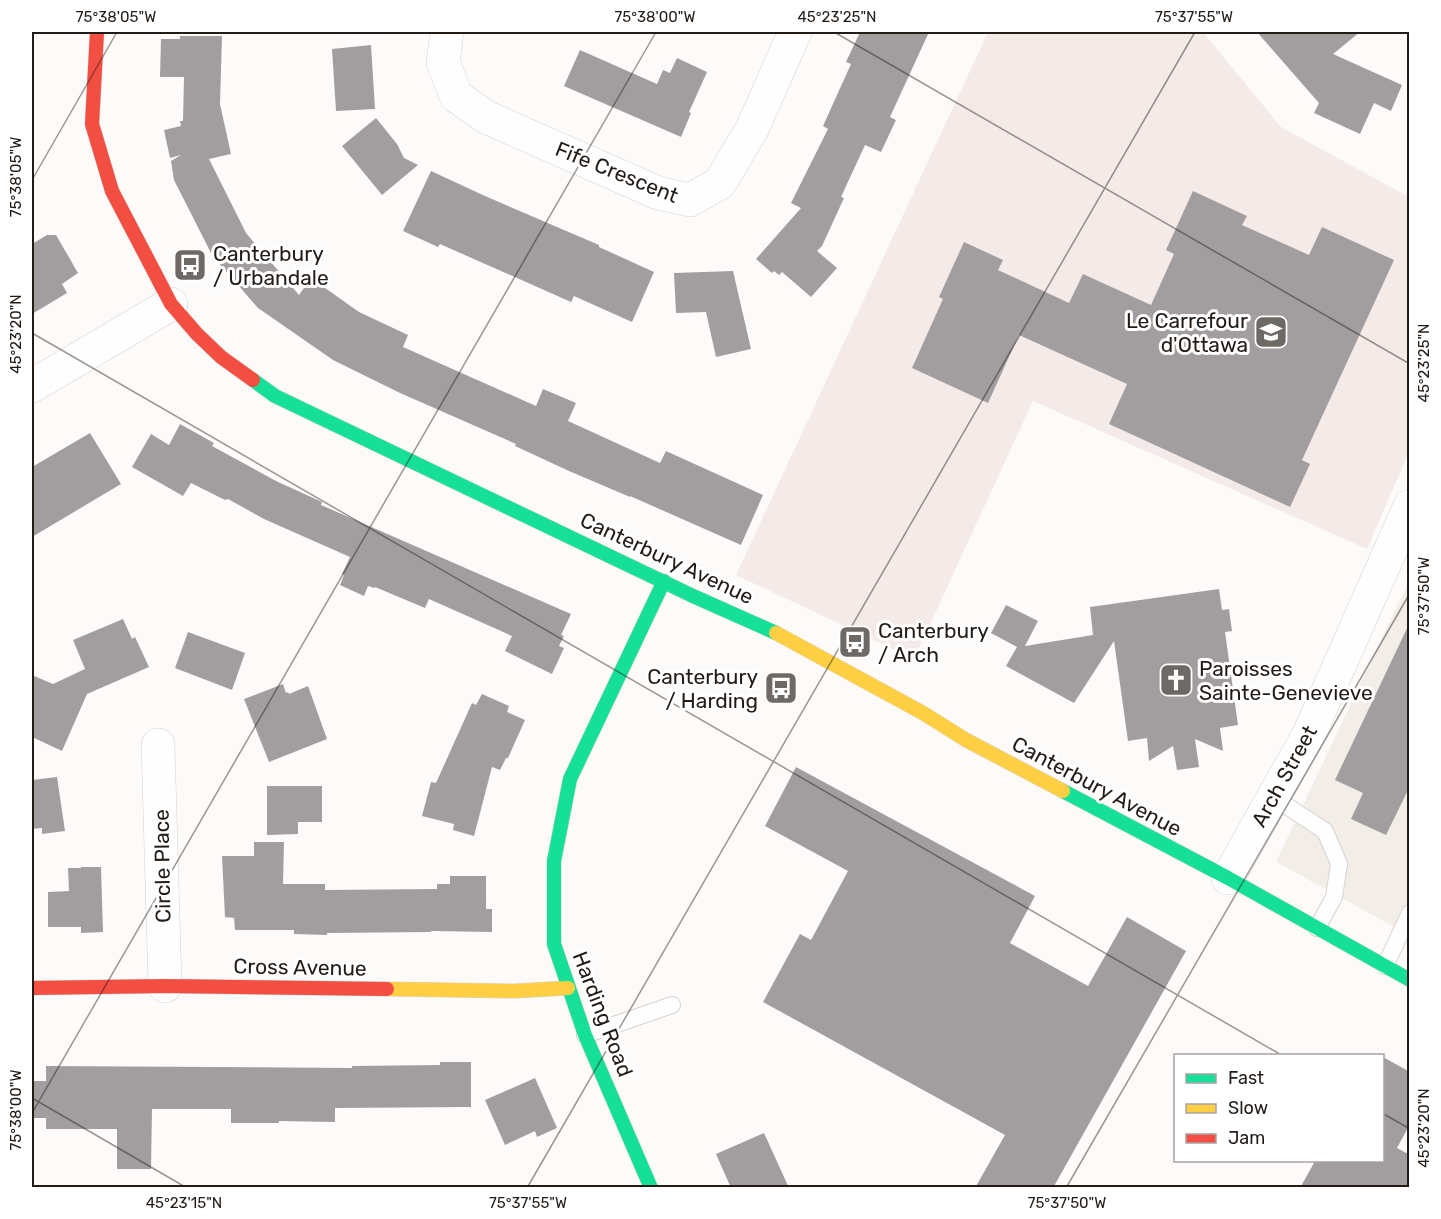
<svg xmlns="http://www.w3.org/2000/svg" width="1441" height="1219" font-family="Rubik,sans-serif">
  <rect width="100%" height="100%" fill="#fdfbf9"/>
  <path fill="#f3ede8" d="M 1409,581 L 1409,935 L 1276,862 Z"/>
  <path fill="#f4eae8" d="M 988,32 L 1203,32 L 1281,127 L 1409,197 L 1409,452 L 1367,549 L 1033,401 L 914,659 L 736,575 Z"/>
  <path fill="#a29e9f" d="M 860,32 L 929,32 L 890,117 L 896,120 L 881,152 L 865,145 L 841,197 L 844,198 L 822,246 L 817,251 L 837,268 L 811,297 L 782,272 L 779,275 L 774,271 L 772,273 L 756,259 L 801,208 L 791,203 L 828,129 L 823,126 L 851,64 L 846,62 Z
    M 1257,32 L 1360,32 L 1333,54 L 1402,85 L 1391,111 L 1374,103 L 1360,134 L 1314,113 L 1319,103 Z
    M 180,36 L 222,36 L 220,104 L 231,154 L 209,159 L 246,233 L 299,295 L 311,278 L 359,312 L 408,335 L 403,347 L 536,406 L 543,389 L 576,403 L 568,421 L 660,463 L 666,451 L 763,495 L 741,545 L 630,496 L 630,497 L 569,471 L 515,446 L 516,444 L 400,393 L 333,360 L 258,308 L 212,255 L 174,180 L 171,161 L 181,155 L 170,158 L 164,130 L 181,126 L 180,121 L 183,121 L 184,77 L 160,77 L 161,39 L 180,39 Z
    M 371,45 L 375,109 L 336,111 L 332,49 Z
    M 580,50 L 657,84 L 663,70 L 670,73 L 677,58 L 707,72 L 689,112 L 691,113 L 681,137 L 564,86 Z
    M 376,118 L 397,144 L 404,158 L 418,165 L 382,195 L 342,146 Z
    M 431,171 L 485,196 L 599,245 L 599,247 L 654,272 L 632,322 L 574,296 L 571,302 L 440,244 L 438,247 L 403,231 Z
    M 1193,191 L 1247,216 L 1242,225 L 1309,255 L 1322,227 L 1394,260 L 1302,460 L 1310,464 L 1290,507 L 1109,424 L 1127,384 L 1019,335 L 988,403 L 912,368 L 943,299 L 939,297 L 964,242 L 1003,260 L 998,270 L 1069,303 L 1083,274 L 1151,305 L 1174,254 L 1166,250 Z
    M 47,235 L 56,235 L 78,273 L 62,284 L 67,293 L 32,314 L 32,244 Z
    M 733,271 L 751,349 L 716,357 L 706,312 L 676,313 L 674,273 Z
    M 180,424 L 214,443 L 212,446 L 276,481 L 322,502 L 321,505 L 571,614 L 561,635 L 564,636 L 559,646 L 564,648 L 552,674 L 505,651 L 512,636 L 429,599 L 425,608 L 375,587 L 374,588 L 368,586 L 364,596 L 340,585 L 344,575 L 342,574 L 350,557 L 264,519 L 228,499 L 225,500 L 191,483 L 183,496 L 132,467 L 151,434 L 169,445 Z
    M 90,433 L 121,484 L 32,537 L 32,467 Z
    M 1219,589 L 1222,610 L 1229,609 L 1232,631 L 1225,632 L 1238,725 L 1220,728 L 1223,751 L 1195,739 L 1199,767 L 1177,770 L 1173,746 L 1149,761 L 1147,738 L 1128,741 L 1114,641 L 1074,703 L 1006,666 L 1017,647 L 991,633 L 1006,605 L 1038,621 L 1025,646 L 1093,635 L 1090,607 Z
    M 123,619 L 132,639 L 135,637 L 149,667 L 87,694 L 62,751 L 32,737 L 32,675 L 53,684 L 85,669 L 73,640 Z
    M 1410,622 L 1410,786 L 1386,835 L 1351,819 L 1363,793 L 1335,780 Z
    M 188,632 L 245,653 L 232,690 L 175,668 Z
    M 283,684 L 286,693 L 288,692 L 289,694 L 308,686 L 327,739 L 269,762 L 244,699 Z
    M 482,694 L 509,706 L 507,712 L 525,720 L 508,758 L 506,758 L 500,770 L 492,767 L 474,836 L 453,830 L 454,824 L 422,816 L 431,782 L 436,783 L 472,703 L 476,705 Z
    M 796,767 L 1035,896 L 1010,943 L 1088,986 L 1127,917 L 1186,951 L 1053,1188 L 975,1188 L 1005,1135 L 763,1002 L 800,934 L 811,940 L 848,871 L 765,826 Z
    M 57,777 L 65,831 L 42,834 L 42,828 L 32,829 L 32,780 Z
    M 267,786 L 322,786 L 322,822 L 298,822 L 298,834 L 267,835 Z
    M 254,842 L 284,842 L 283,884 L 325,884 L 325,890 L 437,889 L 437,884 L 450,884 L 450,876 L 486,876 L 486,909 L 492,909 L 492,932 L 431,931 L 431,932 L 327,933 L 327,935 L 294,934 L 294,930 L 235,930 L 234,918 L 225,917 L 222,856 L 254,856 Z
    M 81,867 L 101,867 L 103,932 L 81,933 L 81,927 L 48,927 L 48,892 L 69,891 L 68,868 L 81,868 Z
    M 1383,1057 L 1410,1072 L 1410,1124 L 1397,1148 L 1410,1155 L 1410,1188 L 1300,1188 L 1315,1161 L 1383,1161 Z
    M 440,1062 L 471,1062 L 471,1107 L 335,1108 L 335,1122 L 279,1121 L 279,1123 L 231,1123 L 231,1109 L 152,1109 L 151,1169 L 117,1169 L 117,1129 L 46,1129 L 46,1118 L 32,1118 L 32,1081 L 46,1081 L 46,1066 L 352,1068 L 352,1066 L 440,1065 Z
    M 535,1078 L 557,1128 L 537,1137 L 535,1131 L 505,1145 L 485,1100 Z
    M 764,1133 L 789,1188 L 731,1188 L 716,1154 Z"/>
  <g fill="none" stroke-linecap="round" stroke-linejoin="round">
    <g stroke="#d6d1ce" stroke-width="18">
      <path id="lane" d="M 1273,797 L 1325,831 L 1339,864 L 1334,897 L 1317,928
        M 1385,966 L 1410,913
        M 585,1035 L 672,1005"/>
    </g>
    <g stroke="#d6d1ce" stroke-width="34">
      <path id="street" d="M 447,32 L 443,62 L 456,96 L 486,117 L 658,193 L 690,200 L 720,183 L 752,129 L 795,32
        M 32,386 L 171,304
        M 158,745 L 165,986
        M 1228,878 L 1309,734 L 1410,506"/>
    </g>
    <g stroke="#d6d1ce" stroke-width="15">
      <path id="fast" d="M 253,380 L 275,396 L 693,596 L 776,633
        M 1063,791 L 1228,878 L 1410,980
        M 651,1188 L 585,1035 L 554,944 L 554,861 L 570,779 L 664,581"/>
    </g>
    <g stroke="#d6d1ce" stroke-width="15">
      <path id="slow" d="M 776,633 L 923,713 L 966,740 L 1063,791
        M 387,989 L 515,991 L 568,988"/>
    </g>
    <g stroke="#d6d1ce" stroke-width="15">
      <path id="jam" d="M 97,32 L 92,124 L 112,191 L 171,304 L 197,334 L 221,357 L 253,380
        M 32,988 L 165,986 L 387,989"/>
    </g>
    <use href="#lane" stroke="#fffefe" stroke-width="16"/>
    <use href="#street" stroke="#fffefe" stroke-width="33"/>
    <use href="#fast" stroke="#16e098" stroke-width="14"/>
    <use href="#slow" stroke="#ffcf43" stroke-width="14"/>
    <use href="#jam" stroke="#f24e42" stroke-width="14"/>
  </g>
  <path fill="none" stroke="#221b16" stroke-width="1.5" stroke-opacity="0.45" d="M 834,32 L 1410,364M 32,180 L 117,32M 32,333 L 1283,1056M 32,1098 L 187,1188M 32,1113 L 656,32M 1382,1113 L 1410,1129M 527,1188 L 1195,32M 1066,1188 L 1410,593"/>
  <defs>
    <g id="bus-square" transform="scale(1.725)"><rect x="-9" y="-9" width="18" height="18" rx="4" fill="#6f6965" stroke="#fff"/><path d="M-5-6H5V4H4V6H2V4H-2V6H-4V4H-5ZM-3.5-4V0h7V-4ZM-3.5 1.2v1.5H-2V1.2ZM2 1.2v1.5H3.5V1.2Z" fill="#fff"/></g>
    <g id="school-square" transform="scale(1.725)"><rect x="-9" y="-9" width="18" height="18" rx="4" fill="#6f6965" stroke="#fff"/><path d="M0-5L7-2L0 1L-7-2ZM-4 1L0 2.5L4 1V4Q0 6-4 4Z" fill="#fff"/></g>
    <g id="church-square" transform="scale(1.725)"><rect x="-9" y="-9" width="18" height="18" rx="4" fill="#6f6965" stroke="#fff"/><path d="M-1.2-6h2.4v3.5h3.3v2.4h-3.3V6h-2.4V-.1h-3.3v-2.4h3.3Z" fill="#fff"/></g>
  </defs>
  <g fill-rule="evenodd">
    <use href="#bus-square" x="190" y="265"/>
    <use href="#school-square" x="1271" y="332"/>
    <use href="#bus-square" x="855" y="642"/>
    <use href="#church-square" x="1176" y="680"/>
    <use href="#bus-square" x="781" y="688"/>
  </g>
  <g text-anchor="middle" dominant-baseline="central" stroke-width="6" stroke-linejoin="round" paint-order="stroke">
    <g font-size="21" fill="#221b16" stroke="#fff">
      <text transform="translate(617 172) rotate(22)">Fife Crescent</text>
      <text transform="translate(667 558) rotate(25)">Canterbury Avenue</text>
      <text transform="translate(1284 776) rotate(-61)">Arch Street</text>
      <text transform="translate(1097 786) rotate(28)">Canterbury Avenue</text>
      <text transform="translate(162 866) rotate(-91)">Circle Place</text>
      <text transform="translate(300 967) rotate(1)">Cross Avenue</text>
      <text transform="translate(603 1014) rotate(69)">Harding Road</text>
    </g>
    <g font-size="21" fill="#221b16" stroke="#fff" text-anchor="start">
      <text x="213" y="253">Canterbury<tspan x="213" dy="24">/ Urbandale</tspan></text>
      <text x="1248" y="320" text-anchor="end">Le Carrefour<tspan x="1248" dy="24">d'Ottawa</tspan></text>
      <text x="878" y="630">Canterbury<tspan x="878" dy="24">/ Arch</tspan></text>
      <text x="1199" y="668">Paroisses<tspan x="1199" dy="24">Sainte-Genevieve</tspan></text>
      <text x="758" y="676" text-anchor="end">Canterbury<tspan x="758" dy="24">/ Harding</tspan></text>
    </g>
  </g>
  <rect width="1441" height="1219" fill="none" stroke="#ffffff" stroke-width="66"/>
  <rect x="1174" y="1054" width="210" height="108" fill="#ffffff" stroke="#a7a4a2" stroke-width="1.5"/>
  <rect x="1186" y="1074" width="30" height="9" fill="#16e098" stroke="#a7a4a2" stroke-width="1.5"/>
  <text x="1228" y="1084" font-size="18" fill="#221b16">Fast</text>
  <rect x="1186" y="1104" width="30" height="9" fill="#ffcf43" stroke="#a7a4a2" stroke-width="1.5"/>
  <text x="1228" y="1114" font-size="18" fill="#221b16">Slow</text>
  <rect x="1186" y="1134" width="30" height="9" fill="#f24e42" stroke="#a7a4a2" stroke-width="1.5"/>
  <text x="1228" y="1144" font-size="18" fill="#221b16">Jam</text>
  <rect x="33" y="33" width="1375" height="1153" fill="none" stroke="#221b16" stroke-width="2"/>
  <g font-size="15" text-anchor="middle" fill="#221b16">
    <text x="116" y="22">75°38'05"W</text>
    <text x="655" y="22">75°38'00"W</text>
    <text x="837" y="22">45°23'25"N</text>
    <text x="1194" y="22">75°37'55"W</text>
    <text transform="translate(16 177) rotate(-90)" y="5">75°38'05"W</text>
    <text transform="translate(16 334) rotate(-90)" y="5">45°23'20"N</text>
    <text transform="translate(1424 363) rotate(-90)" y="5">45°23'25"N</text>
    <text transform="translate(1424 596) rotate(-90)" y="5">75°37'50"W</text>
    <text transform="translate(16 1110) rotate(-90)" y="5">75°38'00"W</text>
    <text transform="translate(1424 1128) rotate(-90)" y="5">45°23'20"N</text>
    <text x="184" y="1208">45°23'15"N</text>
    <text x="528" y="1208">75°37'55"W</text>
    <text x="1067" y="1208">75°37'50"W</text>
  </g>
</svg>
